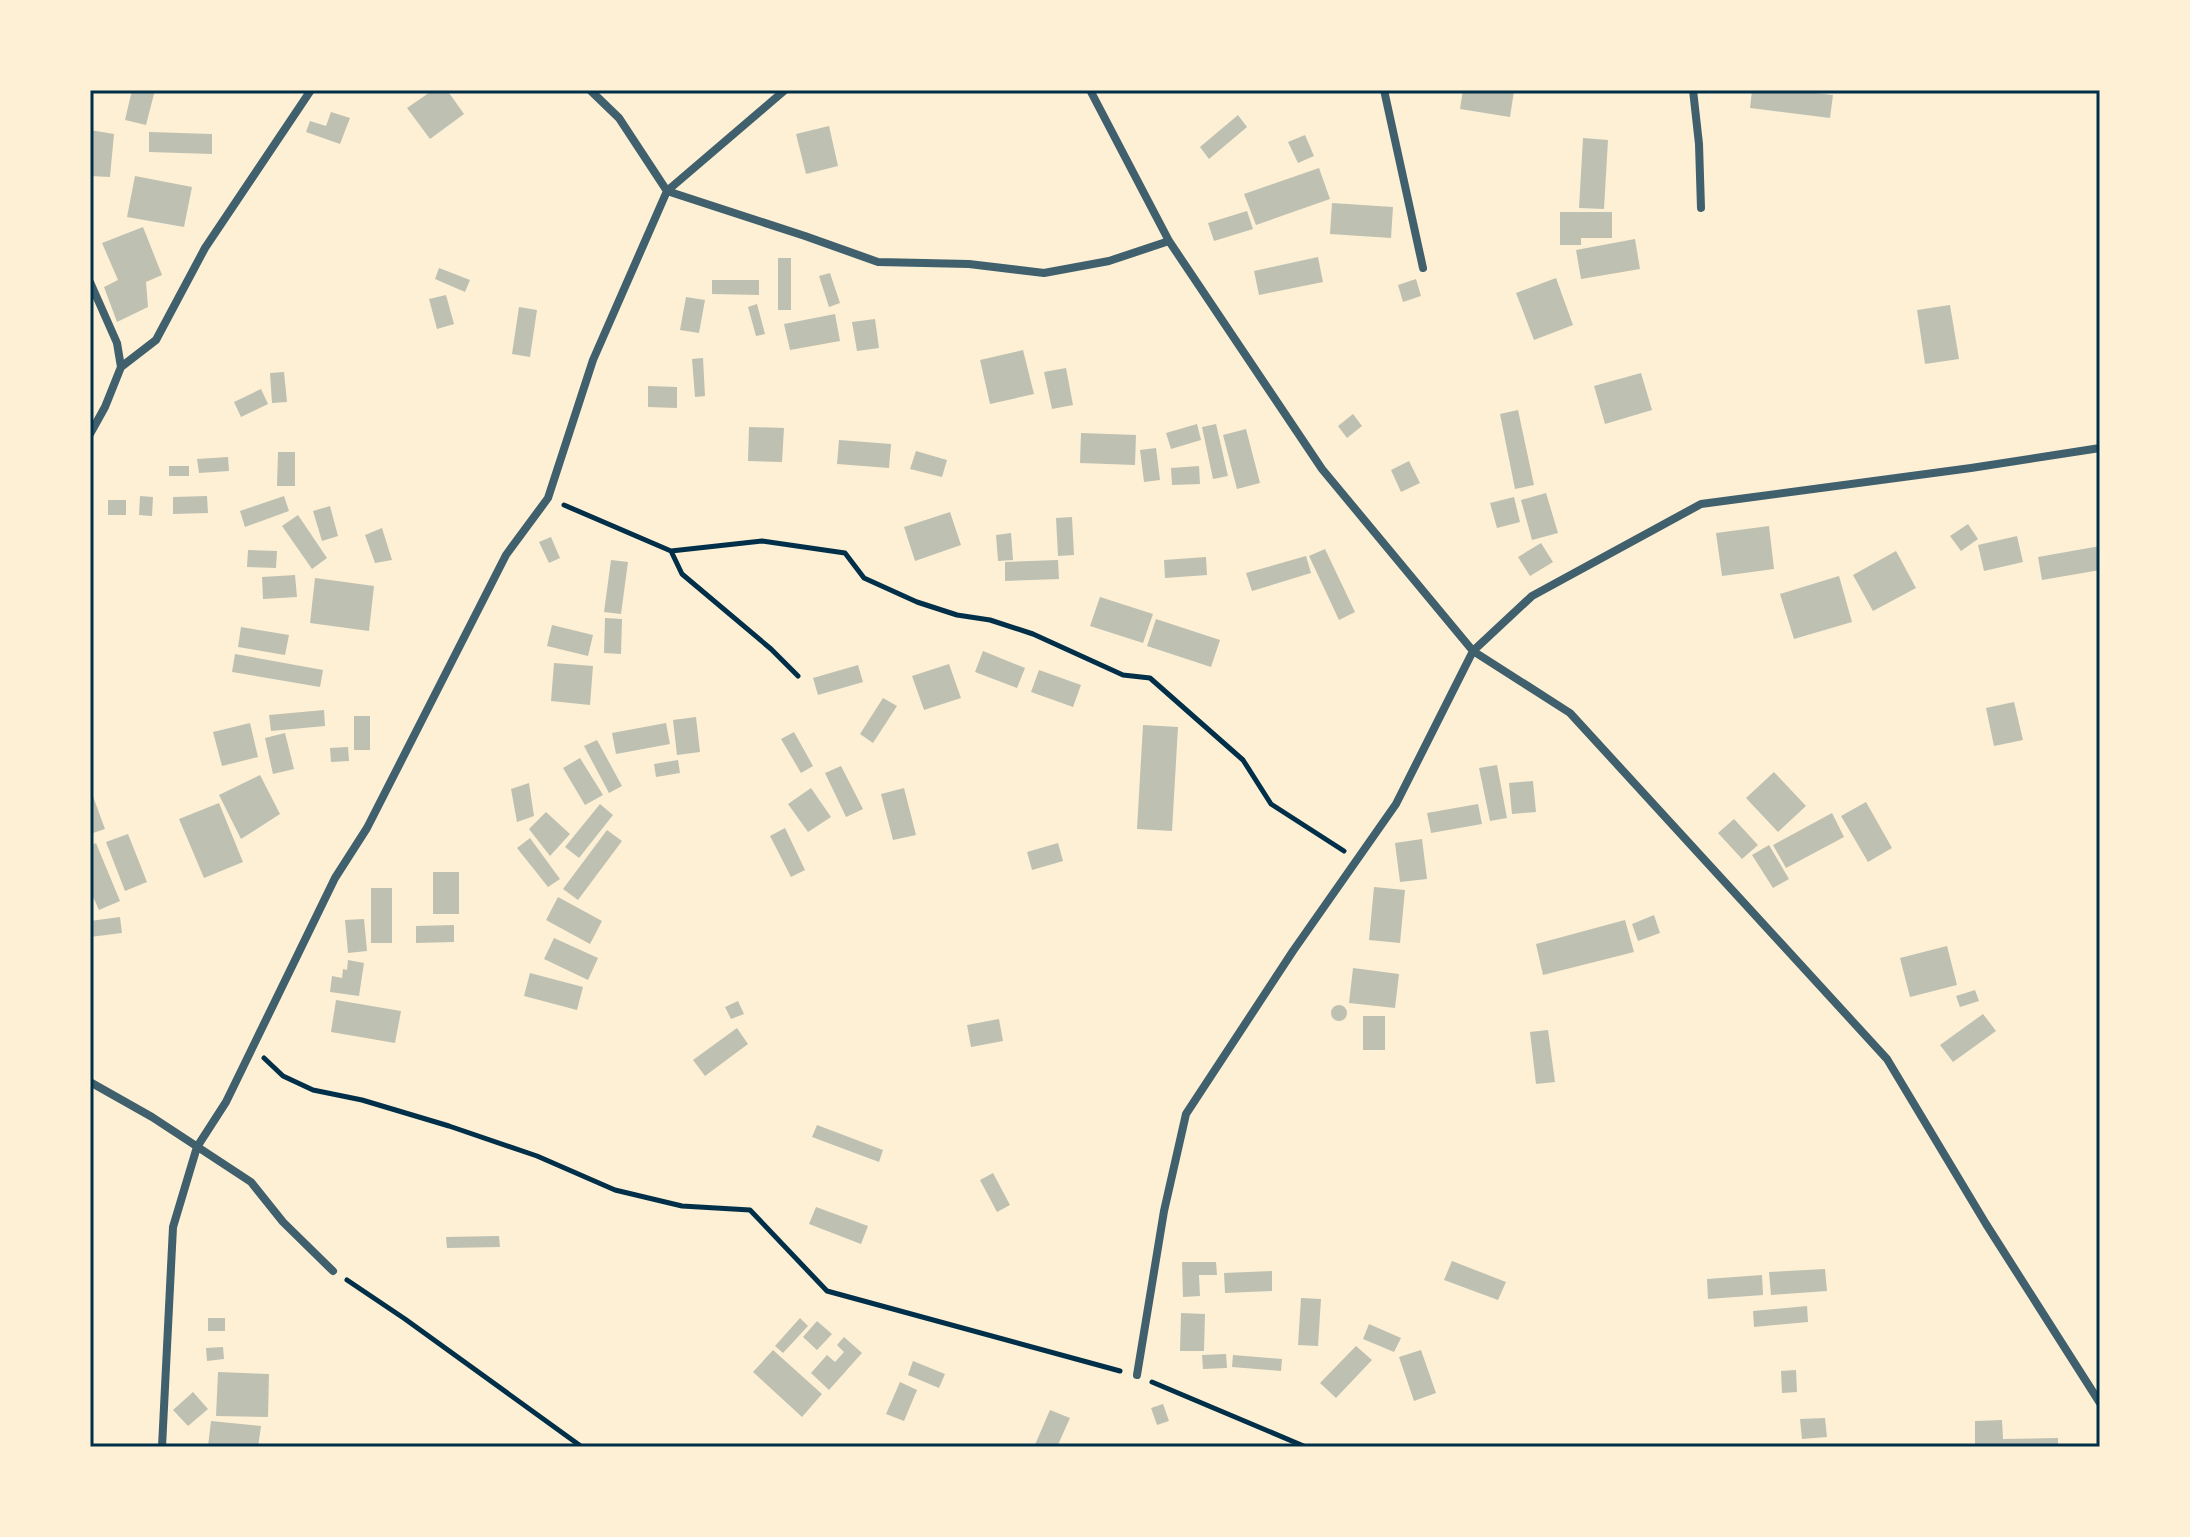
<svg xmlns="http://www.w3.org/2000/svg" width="2190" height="1537" font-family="'IBM Plex Sans',sans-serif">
  <rect width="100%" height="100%" fill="#fdf0d5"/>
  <path fill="#bec0b2" d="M 132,90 L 155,90 L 146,125 L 125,120 Z
    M 433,90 L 447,90 L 464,114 L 430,139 L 407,108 Z
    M 1463,90 L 1514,91 L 1510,117 L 1460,109 Z
    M 1752,90 L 1790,90 L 1833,95 L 1830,118 L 1750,108 Z
    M 331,112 L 350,118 L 340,144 L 306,132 L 310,121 L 326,126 Z
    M 1238,115 L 1247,127 L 1209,159 L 1200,147 Z
    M 829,126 L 838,166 L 806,174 L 796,134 Z
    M 90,130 L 114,134 L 110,177 L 90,176 Z
    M 149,132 L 212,134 L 212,154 L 149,152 Z
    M 1305,135 L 1314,156 L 1298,163 L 1288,142 Z
    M 1583,138 L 1608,140 L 1604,209 L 1579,208 Z
    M 1319,168 L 1330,199 L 1256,225 L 1244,194 Z
    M 135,176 L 192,187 L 184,227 L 127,217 Z
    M 1332,203 L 1393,207 L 1391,238 L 1330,234 Z
    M 1247,211 L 1253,229 L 1214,241 L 1208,223 Z
    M 1560,212 L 1612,212 L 1612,238 L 1581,238 L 1581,245 L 1560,245 Z
    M 143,227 L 162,275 L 146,282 L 148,307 L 117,322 L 104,287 L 118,280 L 102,243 Z
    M 1635,239 L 1640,269 L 1581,279 L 1576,250 Z
    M 1318,257 L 1323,282 L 1259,295 L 1254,271 Z
    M 778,258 L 791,258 L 791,310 L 778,310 Z
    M 439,268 L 470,280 L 465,292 L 435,279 Z
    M 830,273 L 840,303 L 829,307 L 819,276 Z
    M 1556,278 L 1573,325 L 1534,340 L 1516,293 Z
    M 1416,279 L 1421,296 L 1403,302 L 1398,285 Z
    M 712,280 L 759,280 L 759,295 L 712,294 Z
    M 446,295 L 454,324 L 437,329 L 429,299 Z
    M 686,297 L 705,300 L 699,333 L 680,330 Z
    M 757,304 L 765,334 L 756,336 L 748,307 Z
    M 1950,305 L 1959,359 L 1925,364 L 1917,310 Z
    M 519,307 L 537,310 L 530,357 L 512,354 Z
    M 835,314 L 840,341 L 790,350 L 784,324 Z
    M 875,319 L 879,348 L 857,351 L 852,322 Z
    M 1023,350 L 1034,394 L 990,404 L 980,360 Z
    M 703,358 L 705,396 L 695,397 L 692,359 Z
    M 1066,368 L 1073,405 L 1052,409 L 1044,372 Z
    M 284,372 L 287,402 L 272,403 L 270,373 Z
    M 1641,373 L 1652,410 L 1605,424 L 1594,386 Z
    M 648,386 L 677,387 L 677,408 L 648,407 Z
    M 261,389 L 268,404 L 241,417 L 234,402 Z
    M 1518,410 L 1534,485 L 1515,489 L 1500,414 Z
    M 1353,414 L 1362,426 L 1347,438 L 1338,426 Z
    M 1197,424 L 1201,440 L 1171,449 L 1166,433 Z
    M 1216,424 L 1228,476 L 1213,479 L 1202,427 Z
    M 749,427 L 784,428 L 782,462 L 748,461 Z
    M 1246,429 L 1260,483 L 1237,489 L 1223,435 Z
    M 1081,433 L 1136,435 L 1135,465 L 1080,463 Z
    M 839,440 L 891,444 L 889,468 L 837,464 Z
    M 1156,448 L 1160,480 L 1144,482 L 1140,450 Z
    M 916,451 L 947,460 L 942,477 L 910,469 Z
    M 278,452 L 295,452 L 295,486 L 277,486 Z
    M 228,457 L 229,471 L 199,473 L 197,459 Z
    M 1409,461 L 1420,483 L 1401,492 L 1391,470 Z
    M 169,466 L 189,466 L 189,476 L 169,476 Z
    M 1199,466 L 1200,484 L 1172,485 L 1171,468 Z
    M 1546,493 L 1558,533 L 1532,540 L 1521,500 Z
    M 140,496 L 153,497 L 152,516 L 139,515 Z
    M 207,496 L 208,513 L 173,514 L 173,497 Z
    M 284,496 L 289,511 L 245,527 L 240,511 Z
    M 1514,497 L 1520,522 L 1497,528 L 1490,503 Z
    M 108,500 L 126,500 L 126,515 L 108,515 Z
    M 330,506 L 338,536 L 322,541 L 313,511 Z
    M 950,512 L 961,545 L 915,561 L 904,527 Z
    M 298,515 L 327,558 L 312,569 L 282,526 Z
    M 1072,517 L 1074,555 L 1058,556 L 1056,518 Z
    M 1968,524 L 1978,539 L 1961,551 L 1950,536 Z
    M 1769,526 L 1774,569 L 1722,576 L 1716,533 Z
    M 382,528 L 392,560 L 375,563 L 365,535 Z
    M 1011,533 L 1013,560 L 998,561 L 996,535 Z
    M 2017,536 L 2023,562 L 1984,571 L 1978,545 Z
    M 551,537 L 560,558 L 549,563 L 539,542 Z
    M 1541,543 L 1553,562 L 1530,576 L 1518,557 Z
    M 2100,546 L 2100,570 L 2042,580 L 2038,557 Z
    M 1325,549 L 1355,612 L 1339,620 L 1309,556 Z
    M 248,550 L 277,551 L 276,568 L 247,567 Z
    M 1896,551 L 1916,588 L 1873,611 L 1853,575 Z
    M 1306,556 L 1311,573 L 1252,591 L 1246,573 Z
    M 1206,557 L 1207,575 L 1165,578 L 1164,560 Z
    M 611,560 L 628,562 L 621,614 L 604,612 Z
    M 1058,560 L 1059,579 L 1005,581 L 1005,562 Z
    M 295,575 L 297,597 L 263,599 L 262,577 Z
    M 1839,576 L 1852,622 L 1794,639 L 1780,594 Z
    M 315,578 L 374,586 L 369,631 L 310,623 Z
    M 1100,597 L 1153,614 L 1143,643 L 1090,626 Z
    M 605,618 L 622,619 L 621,654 L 604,653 Z
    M 1156,619 L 1220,640 L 1211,667 L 1147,646 Z
    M 552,625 L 593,635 L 588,656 L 547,646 Z
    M 241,627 L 289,635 L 285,655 L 238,647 Z
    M 983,651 L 1025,668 L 1017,688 L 975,672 Z
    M 235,654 L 323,670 L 320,687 L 232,672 Z
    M 554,663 L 593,666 L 590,705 L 551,701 Z
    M 949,664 L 961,698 L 924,710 L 912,676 Z
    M 858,665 L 863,682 L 818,695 L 813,678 Z
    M 1039,670 L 1081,685 L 1073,707 L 1031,692 Z
    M 883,698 L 897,706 L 873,743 L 860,734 Z
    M 2014,702 L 2023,740 L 1994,746 L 1986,708 Z
    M 324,710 L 325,726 L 271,731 L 269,715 Z
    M 354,716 L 370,716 L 370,750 L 354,750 Z
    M 696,717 L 700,752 L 677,755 L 673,720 Z
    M 250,723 L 258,757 L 222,766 L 213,732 Z
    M 666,723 L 670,744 L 616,754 L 612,733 Z
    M 1143,725 L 1178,727 L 1172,831 L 1137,829 Z
    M 794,732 L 813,766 L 801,773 L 781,739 Z
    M 285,733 L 294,769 L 273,774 L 265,738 Z
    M 597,740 L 622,786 L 609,793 L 584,746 Z
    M 348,747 L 349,761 L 331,762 L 330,748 Z
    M 580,758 L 603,795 L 585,805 L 563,768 Z
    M 678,760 L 680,773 L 656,777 L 654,764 Z
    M 1497,765 L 1507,818 L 1490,821 L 1479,768 Z
    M 841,766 L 863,809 L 846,817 L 825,773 Z
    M 1774,772 L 1806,806 L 1778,832 L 1746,798 Z
    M 260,775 L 280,814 L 241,839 L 219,795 Z
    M 1533,781 L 1536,812 L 1512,814 L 1509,783 Z
    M 529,783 L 534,816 L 517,822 L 511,789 Z
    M 90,788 L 105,829 L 90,834 Z
    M 811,788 L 831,817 L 808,832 L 788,804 Z
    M 904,788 L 916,835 L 893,840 L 881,794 Z
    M 1866,802 L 1892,848 L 1868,862 L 1841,816 Z
    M 219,803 L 243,862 L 204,878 L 179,819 Z
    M 600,804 L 613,815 L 579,858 L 565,847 Z
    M 1478,804 L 1482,824 L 1431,833 L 1427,813 Z
    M 546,812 L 570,834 L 550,856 L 529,829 Z
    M 1832,813 L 1844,837 L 1786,868 L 1773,845 Z
    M 1734,819 L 1758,845 L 1742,859 L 1718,833 Z
    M 785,828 L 805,870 L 791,877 L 770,836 Z
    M 607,830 L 622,841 L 578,900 L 563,889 Z
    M 128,834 L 147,882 L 125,891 L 106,842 Z
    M 530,838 L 560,879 L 548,887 L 517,848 Z
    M 1422,839 L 1427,879 L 1400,882 L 1395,843 Z
    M 96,843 L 120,901 L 99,910 L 90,890 L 90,846 Z
    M 1058,843 L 1063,861 L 1032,870 L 1027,852 Z
    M 1769,845 L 1789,879 L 1773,888 L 1752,855 Z
    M 433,872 L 459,872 L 459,914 L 433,914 Z
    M 1374,887 L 1405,890 L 1400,943 L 1369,940 Z
    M 371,888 L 392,888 L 392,943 L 371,943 Z
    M 558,897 L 602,921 L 590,944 L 546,920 Z
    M 1654,915 L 1660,933 L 1638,941 L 1632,924 Z
    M 120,917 L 122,933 L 90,937 L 90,921 Z
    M 364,919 L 367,951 L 348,953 L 345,920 Z
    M 1625,920 L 1634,952 L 1543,975 L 1536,944 Z
    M 454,925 L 454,942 L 416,943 L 416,926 Z
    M 554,938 L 598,958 L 588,980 L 544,959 Z
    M 1947,946 L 1957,985 L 1910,997 L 1900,958 Z
    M 348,960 L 364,963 L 359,996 L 330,992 L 332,976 L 342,978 L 343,969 L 347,970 Z
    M 1353,968 L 1399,974 L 1395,1008 L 1349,1003 Z
    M 530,973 L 583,987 L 577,1010 L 524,996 Z
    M 1975,990 L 1979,1001 L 1960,1007 L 1956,996 Z
    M 336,1000 L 401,1011 L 395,1043 L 331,1032 Z
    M 738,1001 L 744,1014 L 731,1019 L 725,1007 Z
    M1331 1013a8 8 0 1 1 16 0a8 8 0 1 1-16 0Z
    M 1983,1014 L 1996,1031 L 1953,1062 L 1940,1045 Z
    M 1363,1016 L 1385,1016 L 1385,1050 L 1363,1050 Z
    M 999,1019 L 1003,1041 L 971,1047 L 967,1025 Z
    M 737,1028 L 748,1044 L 705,1076 L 693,1060 Z
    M 1548,1030 L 1555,1082 L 1536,1084 L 1530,1032 Z
    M 817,1125 L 883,1150 L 879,1162 L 812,1137 Z
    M 993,1173 L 1010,1205 L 997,1212 L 980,1180 Z
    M 816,1207 L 868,1226 L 861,1244 L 809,1224 Z
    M 499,1236 L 500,1247 L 447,1248 L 446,1237 Z
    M 1452,1261 L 1506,1282 L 1498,1300 L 1444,1280 Z
    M 1182,1262 L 1216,1262 L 1217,1275 L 1199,1275 L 1200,1296 L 1183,1297 Z
    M 1825,1269 L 1827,1291 L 1771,1295 L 1769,1272 Z
    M 1272,1271 L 1272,1291 L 1225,1293 L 1224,1273 Z
    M 1762,1275 L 1763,1295 L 1708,1299 L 1707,1279 Z
    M 1301,1298 L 1321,1299 L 1318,1346 L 1298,1345 Z
    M 1807,1306 L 1808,1322 L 1754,1327 L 1753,1311 Z
    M 1181,1313 L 1205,1314 L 1204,1351 L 1180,1351 Z
    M 208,1318 L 225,1318 L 225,1331 L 208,1331 Z
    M 800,1318 L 808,1326 L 783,1353 L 775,1346 Z
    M 817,1321 L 832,1334 L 817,1350 L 803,1337 Z
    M 1369,1324 L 1401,1338 L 1394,1352 L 1363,1339 Z
    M 844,1337 L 862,1353 L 829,1390 L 811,1373 L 827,1355 L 835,1362 L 844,1352 L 837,1345 Z
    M 1356,1346 L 1372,1360 L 1336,1398 L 1320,1383 Z
    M 223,1347 L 224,1359 L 207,1361 L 206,1348 Z
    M 773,1350 L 822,1394 L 802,1417 L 753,1372 Z
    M 1421,1350 L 1436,1393 L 1414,1401 L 1399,1357 Z
    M 1226,1354 L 1227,1368 L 1203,1369 L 1202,1355 Z
    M 1233,1355 L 1282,1359 L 1281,1371 L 1232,1367 Z
    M 913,1361 L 945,1374 L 939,1388 L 908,1375 Z
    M 1796,1370 L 1797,1392 L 1782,1393 L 1781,1371 Z
    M 218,1372 L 269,1374 L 268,1417 L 216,1416 Z
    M 900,1382 L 917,1390 L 904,1421 L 886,1414 Z
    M 193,1392 L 208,1409 L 188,1426 L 173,1410 Z
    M 1163,1404 L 1169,1421 L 1157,1425 L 1151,1408 Z
    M 1050,1410 L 1070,1418 L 1057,1447 L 1034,1447 Z
    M 1825,1418 L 1827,1437 L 1802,1439 L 1800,1419 Z
    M 2002,1420 L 2003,1439 L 2058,1438 L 2058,1447 L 1975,1447 L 1975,1421 Z
    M 211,1421 L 261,1426 L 258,1447 L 208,1446 Z"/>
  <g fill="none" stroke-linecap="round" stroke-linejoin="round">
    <path stroke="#003049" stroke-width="5" d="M 564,505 L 671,551 L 682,574 L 771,649 L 798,676
      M 671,551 L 762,541 L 845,553 L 864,578 L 917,602 L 957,615 L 990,620 L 1033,634 L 1123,675 L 1150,678 L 1243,760 L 1271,804 L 1344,851
      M 264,1058 L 283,1076 L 313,1090 L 362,1100 L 449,1126 L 537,1156 L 615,1190 L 682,1206 L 750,1210 L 827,1291 L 1120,1371
      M 347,1280 L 405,1319 L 582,1447
      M 1152,1382 L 1306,1447"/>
    <path stroke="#3f606c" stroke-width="8" d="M 1090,90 L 1169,241 L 1322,469 L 1473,651 L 1570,713 L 1887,1059 L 1986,1224 L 2100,1403
      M 1384,90 L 1423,268
      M 1693,90 L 1699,144 L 1701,208
      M 667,191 L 805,236 L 878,262 L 969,264 L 1044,273 L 1109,261 L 1169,241
      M 667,191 L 785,90
      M 90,282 L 117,343 L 121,367 L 105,407 L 90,434
      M 121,367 L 156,340 L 205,248 L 311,90
      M 90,1082 L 152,1117 L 251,1182 L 283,1222 L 333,1271
      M 1137,1375 L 1164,1211 L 1186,1114 L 1293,951 L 1396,804 L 1473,651 L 1532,596 L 1701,504 L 1971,468 L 2100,448
      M 162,1447 L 173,1227 L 197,1147 L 226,1102 L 335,878 L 367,828 L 506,555 L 548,498 L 593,360 L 667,191 L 619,118 L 590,90"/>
  </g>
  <rect width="2190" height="1537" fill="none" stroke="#fdf0d5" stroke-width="184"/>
  <rect x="92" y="92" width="2006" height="1353" fill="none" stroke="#003049" stroke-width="3"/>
</svg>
